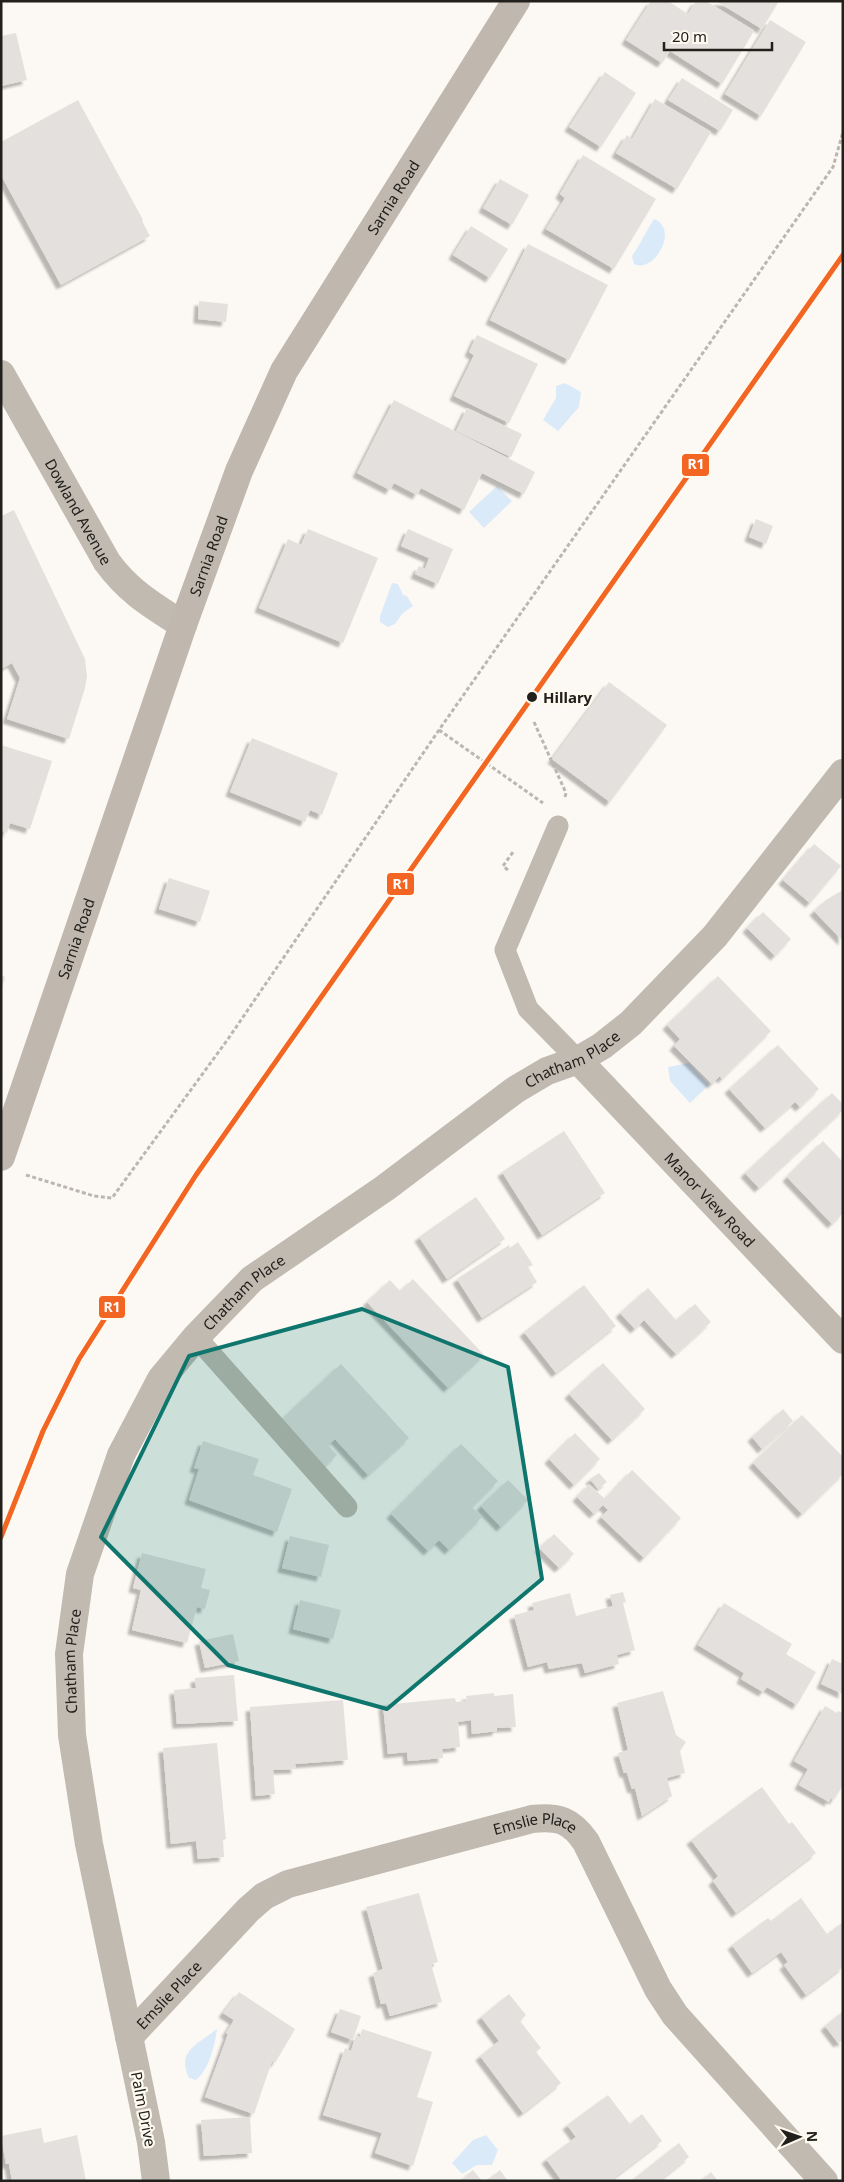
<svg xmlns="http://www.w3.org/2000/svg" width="844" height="2182" font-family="'Noto Sans',sans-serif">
  <defs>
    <filter id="shadow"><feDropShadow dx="-4.5" dy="4.5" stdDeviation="1" flood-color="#0004"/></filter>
  </defs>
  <rect width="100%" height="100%" fill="#fcf9f4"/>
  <path fill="#dbeaf9" d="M 654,219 C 680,229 654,274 634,264 L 632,256 C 637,250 652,221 654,219 Z
    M 565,383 L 581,392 L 579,407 L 558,431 L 543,420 L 556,398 L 556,386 Z
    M 497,486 L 512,501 L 484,528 L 469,512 Z
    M 392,583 L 398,584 L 403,595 L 407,596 L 413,606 L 402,614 L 395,624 L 388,627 L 380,622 L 380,616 Z
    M 689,1063 L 709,1085 L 690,1103 L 670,1081 L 668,1067 Z
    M 217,2029 C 215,2045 209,2070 196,2080 L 189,2078 C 176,2051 198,2044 217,2029 Z
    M 486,2135 L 498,2150 L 492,2165 L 477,2165 L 462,2174 L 452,2163 L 473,2140 Z"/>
  <path fill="#e4e0dd" filter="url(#shadow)" d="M 651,1 L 668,1 L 688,14 L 696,1 L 706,1 L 754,31 L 722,84 L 670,51 L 662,63 L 626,40 Z
    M 716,1 L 779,1 L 762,29 Z
    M 770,20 L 806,42 L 761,116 L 725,94 Z
    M 16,33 L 27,80 L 1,86 L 1,36 Z
    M 605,72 L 636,93 L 601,147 L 569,127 Z
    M 682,78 L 733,110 L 720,131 L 668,100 Z
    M 655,99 L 711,132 L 677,189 L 616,153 L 627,135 L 632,139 Z
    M 78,100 L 143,220 L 142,221 L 150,236 L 61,285 L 1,175 L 1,142 Z
    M 583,155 L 656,199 L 614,269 L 546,229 L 565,198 L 560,194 Z
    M 500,179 L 529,195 L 512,225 L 483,208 Z
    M 471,226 L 508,249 L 490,278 L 453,255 Z
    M 528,244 L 608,285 L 569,360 L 490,320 Z
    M 199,301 L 228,304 L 226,322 L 198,319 Z
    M 477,335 L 538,364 L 509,423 L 454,396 L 474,355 L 469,352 Z
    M 394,400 L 535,472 L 524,494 L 482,473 L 464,510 L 421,488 L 417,495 L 394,483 L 390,490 L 357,473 Z
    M 467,408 L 522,434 L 511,457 L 456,431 Z
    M 14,510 L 85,659 L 87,677 L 85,688 L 69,739 L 7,719 L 20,678 L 12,663 L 1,669 L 1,516 Z
    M 756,519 L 773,526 L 766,544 L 749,537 Z
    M 308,529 L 378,558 L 343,643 L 259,608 L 288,539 L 301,545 Z
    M 408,529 L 453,549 L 438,584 L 415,574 L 419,566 L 425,569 L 429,558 L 401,546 Z
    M 609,682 L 667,725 L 610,802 L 552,759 Z
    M 252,738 L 338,773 L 322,815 L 310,810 L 305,822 L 230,792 Z
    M 1,745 L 52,761 L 30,829 L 10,823 L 7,833 L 1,831 Z
    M 814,844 L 841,866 L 810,903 L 783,880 Z
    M 169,878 L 210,891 L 200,922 L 159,909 Z
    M 843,890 L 843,941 L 814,911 L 826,900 Z
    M 763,912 L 791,939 L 775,956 L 747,928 Z
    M 1,975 L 5,977 L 2,988 L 1,988 Z
    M 718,976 L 771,1031 L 722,1079 L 720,1076 L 712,1084 L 674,1046 L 680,1039 L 667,1025 Z
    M 778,1045 L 819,1089 L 800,1107 L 795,1102 L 765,1128 L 729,1089 Z
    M 832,1093 L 843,1104 L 843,1110 L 759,1188 L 745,1173 Z
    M 564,1131 L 605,1193 L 542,1235 L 502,1172 Z
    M 823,1141 L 843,1162 L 843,1213 L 832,1224 L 787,1177 Z
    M 476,1197 L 505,1239 L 447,1279 L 419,1237 Z
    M 518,1242 L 533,1265 L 528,1267 L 537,1282 L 482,1318 L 457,1279 L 509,1245 L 510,1248 Z
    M 413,1279 L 484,1355 L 448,1388 L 367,1302 L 390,1280 L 400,1291 Z
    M 584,1285 L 616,1326 L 556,1373 L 524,1332 Z
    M 648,1288 L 676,1320 L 695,1304 L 711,1322 L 676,1354 L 644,1320 L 635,1329 L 620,1313 Z
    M 603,1363 L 645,1409 L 612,1440 L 569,1394 Z
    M 341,1364 L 409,1438 L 368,1475 L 335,1439 L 328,1445 L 337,1455 L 325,1466 L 282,1419 Z
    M 783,1409 L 793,1421 L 762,1449 L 752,1437 Z
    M 802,1415 L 843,1457 L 843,1474 L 802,1514 L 753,1463 Z
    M 575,1433 L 600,1459 L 574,1485 L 549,1459 Z
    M 203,1441 L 259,1459 L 253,1475 L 292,1489 L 277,1532 L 189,1500 L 199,1469 L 194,1468 Z
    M 461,1444 L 498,1481 L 472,1507 L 482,1517 L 449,1550 L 439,1540 L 428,1551 L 391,1514 Z
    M 632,1470 L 681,1518 L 644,1558 L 601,1517 L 608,1510 L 603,1505 L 594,1514 L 577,1497 L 589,1484 L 605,1499 Z
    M 599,1473 L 607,1482 L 598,1489 L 590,1479 Z
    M 508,1480 L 528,1500 L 501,1527 L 481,1506 Z
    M 554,1534 L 574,1554 L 559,1568 L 539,1548 Z
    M 290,1536 L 329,1545 L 321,1577 L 282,1568 Z
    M 142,1553 L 206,1569 L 201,1588 L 210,1590 L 205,1609 L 197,1607 L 187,1643 L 132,1630 L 141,1590 L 133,1588 Z
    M 623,1592 L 626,1602 L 623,1603 L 635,1650 L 617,1655 L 619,1664 L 585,1673 L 582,1663 L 549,1669 L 547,1662 L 528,1667 L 514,1615 L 534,1610 L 532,1603 L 570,1593 L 576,1616 L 613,1606 L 610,1595 Z
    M 300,1600 L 341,1610 L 333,1639 L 293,1629 Z
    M 724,1603 L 792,1644 L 786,1654 L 816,1672 L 797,1705 L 767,1687 L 763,1692 L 741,1679 L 744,1673 L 698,1645 Z
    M 233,1634 L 239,1661 L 205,1668 L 199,1641 Z
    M 832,1659 L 843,1664 L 843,1694 L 821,1684 Z
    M 234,1675 L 238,1721 L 177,1724 L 174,1690 L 196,1688 L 195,1678 Z
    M 663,1691 L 676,1735 L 686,1742 L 680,1751 L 685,1773 L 667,1778 L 672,1796 L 642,1816 L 635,1788 L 632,1789 L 627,1773 L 624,1773 L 618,1753 L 628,1750 L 617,1703 Z
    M 494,1693 L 494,1696 L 513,1694 L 516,1727 L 497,1728 L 497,1731 L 472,1734 L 471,1720 L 458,1722 L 460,1747 L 442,1749 L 443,1758 L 408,1761 L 407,1752 L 388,1754 L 383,1705 L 455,1698 L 456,1702 L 467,1701 L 466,1696 Z
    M 343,1700 L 348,1760 L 295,1764 L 296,1769 L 273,1770 L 275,1794 L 256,1796 L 250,1707 Z
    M 825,1706 L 837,1713 L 838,1711 L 843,1713 L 843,1785 L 834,1800 L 831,1798 L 829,1802 L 799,1785 L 808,1769 L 794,1761 Z
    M 217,1743 L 226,1839 L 223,1840 L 224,1857 L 198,1859 L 196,1841 L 171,1844 L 163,1748 Z
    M 762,1787 L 789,1824 L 792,1822 L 816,1853 L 736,1913 L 713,1881 L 718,1876 L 691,1840 Z
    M 419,1893 L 438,1962 L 431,1964 L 442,2002 L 390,2016 L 386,2003 L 381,2004 L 373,1973 L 383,1969 L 366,1907 Z
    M 801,1898 L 827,1934 L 843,1922 L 843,1967 L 806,1995 L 784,1965 L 788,1962 L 781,1952 L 752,1973 L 732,1945 L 768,1918 L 771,1921 Z
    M 239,1992 L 295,2029 L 275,2063 L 272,2061 L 254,2114 L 205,2097 L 228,2034 L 226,2033 L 234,2020 L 223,2013 Z
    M 509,1994 L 526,2015 L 520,2021 L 541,2048 L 536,2052 L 561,2083 L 523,2113 L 480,2056 L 499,2041 L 481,2017 Z
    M 340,2009 L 361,2016 L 353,2040 L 331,2032 Z
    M 843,2011 L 843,2043 L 841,2041 L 838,2043 L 825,2026 Z
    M 362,2029 L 432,2052 L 417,2097 L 433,2102 L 413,2166 L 375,2153 L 382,2133 L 323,2115 L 345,2048 L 351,2051 L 356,2035 L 360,2037 Z
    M 608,2095 L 630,2124 L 642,2114 L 662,2141 L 610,2181 L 562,2181 L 546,2159 L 576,2137 L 567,2125 Z
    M 250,2117 L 252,2153 L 204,2156 L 201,2120 Z
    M 41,2128 L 44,2143 L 77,2135 L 86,2181 L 12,2181 L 9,2164 L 6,2164 L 1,2136 Z
    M 679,2143 L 689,2157 L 659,2181 L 631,2181 Z
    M 473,2170 L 482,2181 L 460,2181 Z
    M 500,2170 L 508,2181 L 486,2181 Z
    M 711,2172 L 718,2181 L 700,2181 Z"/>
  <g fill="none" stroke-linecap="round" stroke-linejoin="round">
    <path stroke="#bbb7b0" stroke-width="3" stroke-dasharray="4 2.5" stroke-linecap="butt" d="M 534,722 L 566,793 L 565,797
      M 439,730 L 543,803
      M 508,870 L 503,866 L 513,852
      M 26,1175 L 94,1196 L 112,1198 L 228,1039 L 439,730 L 833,167 L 843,132"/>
    <path stroke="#c0bab1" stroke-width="21" d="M 558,826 L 505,950 L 528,1009 L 578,1060
      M 196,1337 L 347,1507"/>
    <g stroke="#c0bab1" stroke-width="28">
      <path id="s1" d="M 1,374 L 107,562 C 129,592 152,605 183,625"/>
      <path id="s2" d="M 578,1060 L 843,1340"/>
      <path id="s3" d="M 129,2037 L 248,1910 L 264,1896 L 288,1884 L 532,1819 C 558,1816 571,1820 586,1842 L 658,1989 L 675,2015 L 824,2181"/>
      <path id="s4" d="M 156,2181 L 151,2142 L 89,1844 L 72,1735 L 69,1654 L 80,1574 L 121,1455 L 161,1379 L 196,1337 L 252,1279 L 385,1188 L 515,1090 L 547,1071 L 578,1060 L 602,1046 L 631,1023 L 715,936 L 843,773"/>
    </g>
    <path stroke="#c0b8ae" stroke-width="28" id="s5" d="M 1,1157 L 183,625 L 239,471 L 284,371 L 516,1"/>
    <g stroke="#fffaf0" stroke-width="9">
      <path id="rail-1" d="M 1,1537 L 43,1431 L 79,1359 L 196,1175 L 843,255"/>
    </g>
    <use href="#rail-1" stroke="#f26522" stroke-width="5"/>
  </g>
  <path fill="#0f766e" fill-opacity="0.2" stroke="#0f766e" stroke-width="4" stroke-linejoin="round" d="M 362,1309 L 508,1367 L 542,1579 L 387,1709 L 228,1665 L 101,1537 L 189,1356 Z"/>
  <circle fill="#22201c" stroke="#fffaf0" stroke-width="2" cx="532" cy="697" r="6"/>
  <g text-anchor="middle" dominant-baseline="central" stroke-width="4.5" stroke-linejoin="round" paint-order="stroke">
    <g font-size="15" fill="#22201c" stroke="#fffaf0">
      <text stroke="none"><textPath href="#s5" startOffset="1041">Sarnia Road</textPath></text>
      <text stroke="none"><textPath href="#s1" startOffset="158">Dowland Avenue</textPath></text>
      <text stroke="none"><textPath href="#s5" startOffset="636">Sarnia Road</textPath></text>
      <text stroke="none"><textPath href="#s5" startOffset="231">Sarnia Road</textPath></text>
      <text stroke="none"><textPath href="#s4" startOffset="1352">Chatham Place</textPath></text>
      <text stroke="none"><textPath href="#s2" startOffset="192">Manor View Road</textPath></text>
      <text stroke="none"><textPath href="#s4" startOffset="948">Chatham Place</textPath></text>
      <text stroke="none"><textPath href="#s4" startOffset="528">Chatham Place</textPath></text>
      <text stroke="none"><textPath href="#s3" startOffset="478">Emslie Place</textPath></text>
      <text stroke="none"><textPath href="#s3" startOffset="58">Emslie Place</textPath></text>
      <text transform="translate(144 2109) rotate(79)">Palm Drive</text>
    </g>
    <g font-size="15" font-weight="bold" fill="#22201c" stroke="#fffaf0" text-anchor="start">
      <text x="543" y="697">Hillary</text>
    </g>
  </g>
  <g stroke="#fffaf0" stroke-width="2">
    <rect x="681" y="453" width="29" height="24" rx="5" fill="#f26522"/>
    <rect x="386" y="872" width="29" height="24" rx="5" fill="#f26522"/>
    <rect x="98" y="1295" width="28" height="24" rx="5" fill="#f26522"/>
  </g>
  <g font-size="14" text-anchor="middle" font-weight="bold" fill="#fff">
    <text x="696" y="469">R1</text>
    <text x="401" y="889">R1</text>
    <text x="112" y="1312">R1</text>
  </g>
  <rect width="844" height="2182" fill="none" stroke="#22201c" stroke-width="5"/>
  <g transform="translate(799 2137) rotate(88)" stroke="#fffaf0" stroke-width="4" paint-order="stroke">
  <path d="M0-4L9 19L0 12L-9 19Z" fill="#22201c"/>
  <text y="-8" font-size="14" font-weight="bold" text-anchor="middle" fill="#22201c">N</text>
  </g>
  <path d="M664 42v8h108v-8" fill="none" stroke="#22201c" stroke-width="2.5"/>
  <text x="672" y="42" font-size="15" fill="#22201c" stroke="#fffaf0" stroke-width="4" paint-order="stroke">20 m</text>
</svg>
